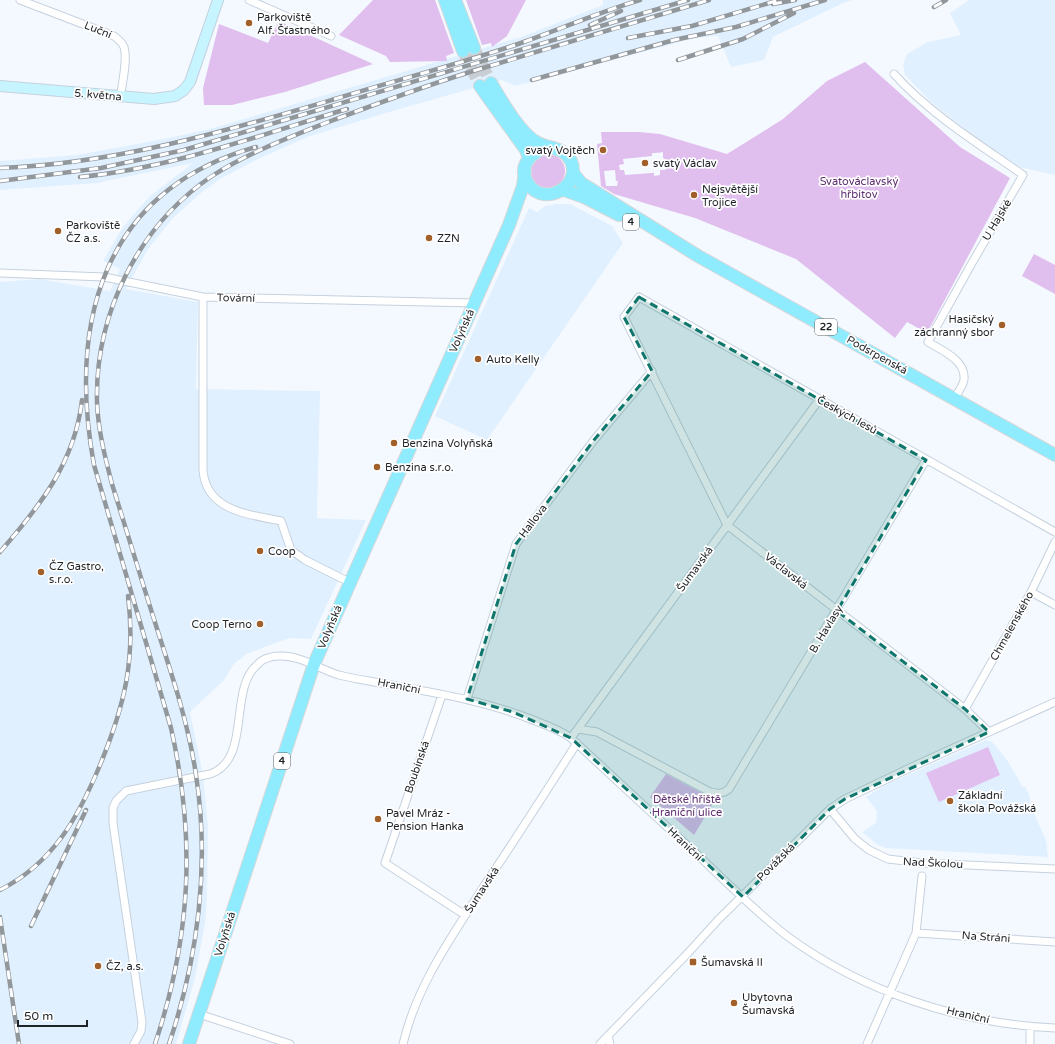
<svg xmlns="http://www.w3.org/2000/svg" width="1055" height="1044" font-family="'Varela Round',sans-serif">
  <rect width="100%" height="100%" fill="#f4f9ff"/>
  <path fill="#e1f0ff" d="M 603,0 L 853,0 L 841,4 L 773,37 L 764,60 L 731,67 L 718,36 L 695,38 L 515,86 L 502,80 L 396,110 L 310,136 L 260,158 L 220,179 L 202,192 L 172,219 L 148,249 L 126,289 L 198,302 L 196,389 L 320,391 L 317,518 L 366,520 L 311,639 L 290,638 L 246,654 L 234,664 L 224,680 L 190,712 L 203,775 L 208,826 L 207,898 L 205,923 L 195,978 L 176,1044 L 0,1044 L 0,282 L 40,279 L 110,291 L 120,269 L 103,261 L 122,228 L 150,196 L 193,163 L 97,183 L 0,190 L 0,161 L 77,155 L 164,139 L 210,129 L 521,37 L 603,5 Z
    M 969,0 L 1055,0 L 1055,175 L 1014,166 L 933,104 L 905,75 L 903,64 L 907,54 L 928,42 L 961,35 L 950,13 Z
    M 556,204 L 570,204 L 612,226 L 623,243 L 487,440 L 435,416 L 529,208 L 537,212 L 545,206 Z
    M 986,740 L 992,742 L 1007,760 L 1023,787 L 1025,786 L 1030,797 L 1030,805 L 1046,840 L 1048,857 L 885,848 L 878,845 L 862,832 L 876,823 L 877,811 L 866,797 L 883,786 Z"/>
  <path fill="#e0beee" fill-rule="evenodd" d="M 373,0 L 435,0 L 454,53 L 446,56 L 447,61 L 390,62 L 386,56 L 339,35 Z
    M 466,0 L 526,0 L 507,36 L 492,47 L 491,43 L 482,45 Z
    M 279,21 L 373,64 L 285,92 L 232,105 L 204,105 L 203,88 L 219,24 L 268,43 Z
    M 865,62 L 960,147 L 1010,178 L 927,333 L 907,322 L 895,338 L 796,259 L 695,218 L 614,194 L 601,186 L 597,144 L 602,143 L 601,132 L 639,132 L 660,134 L 727,154 L 783,119 L 827,81 ZM 657,151 L 658,153 L 663,152 L 663,158 L 668,161 L 668,167 L 665,170 L 660,170 L 660,175 L 654,176 L 654,173 L 651,173 L 625,175 L 624,170 L 620,170 L 619,165 L 624,164 L 623,159 L 652,156 L 652,153 L 657,153 ZM 615,170 L 616,181 L 618,181 L 617,186 L 606,186 L 604,171 Z
    M531 171a17 17 0 1 1 34 0a17 17 0 1 1-34 0Z
    M 1034,254 L 1055,265 L 1055,294 L 1022,276 Z
    M 988,747 L 1000,775 L 939,802 L 926,773 Z
    M 666,774 L 715,800 L 694,835 L 650,797 Z"/>
  <g fill="none" stroke-linecap="round" stroke-linejoin="round">
    <path stroke="#c9ced4" stroke-width="12" stroke-dasharray="12 6" stroke-linecap="butt" d="M 474,48 L 491,83
      M 463,51 L 480,86"/>
    <g stroke="#c5d1de" stroke-width="9">
      <path id="minor" d="M 20,0 L 114,36 C 118,39 122,42 124,47 C 128,59 122,85 120,98
        M 249,0 L 331,36
        M 894,74 C 930,114 979,144 1023,175 L 972,263 L 928,342 C 941,350 966,360 964,379 C 964,385 957,393 955,398
        M 0,273 L 104,277 L 203,297 L 475,303
        M 203,297 L 203,470 C 206,511 248,514 281,521 L 291,550 L 305,560 L 349,582
        M 1031,592 L 1055,605
        M 442,695 L 385,863 L 465,915
        M 467,699 L 516,544 L 594,440 L 652,371
        M 965,709 L 1031,592 L 1055,542
        M 578,729 L 597,732 L 710,792 C 718,794 723,794 729,789 L 926,460
        M 989,732 L 965,709 L 727,525 L 624,317 L 639,297 L 1055,532
        M 571,738 L 819,400
        M 830,809 L 855,839 L 869,850 L 888,859 L 922,863 L 1055,869
        M 916,933 L 1055,942
        M 199,1014 L 290,1044
        M 1030,1026 L 1030,1044
        M 608,1036 L 610,1044
        M 134,1044 L 141,1031 L 142,1022 L 113,823 L 113,808 L 116,801 L 126,791 L 210,774 C 252,760 228,690 257,665 C 262,659 271,656 279,656 C 300,655 319,669 339,675 C 354,679 371,681 386,684 C 436,693 486,701 533,720 C 546,725 560,730 571,738 C 614,778 657,818 700,857 C 728,884 756,912 787,936 C 863,992 961,1024 1055,1028
        M 403,1044 C 417,984 453,935 486,883 C 517,837 547,790 577,743
        M 600,1044 L 688,953 L 718,920 L 830,809 L 845,799 L 914,766 L 1055,702
        M 867,1044 L 916,933 L 922,876"/>
    </g>
    <g stroke="#c5d1de" stroke-width="12">
      <path id="secondary" d="M 0,86 L 154,99 L 175,96 L 184,90 L 190,82 L 218,0"/>
    </g>
    <g stroke="#d6d7d8" stroke-width="14">
      <path id="primary" d="M 445,0 L 463,51
        M 455,0 L 474,48
        M 491,83 C 501,100 520,134 538,143 C 550,149 564,147 571,161 C 582,186 545,207 529,185 C 516,167 531,152 548,147
        M 480,86 L 526,150 L 529,158
        M 573,173 L 581,183 L 698,256 L 1055,455
        M 564,190 L 584,197 L 619,215
        M 189,1044 L 314,664 L 509,225 L 523,186 L 525,171"/>
    </g>
    <use href="#minor" stroke="#fff" stroke-width="7"/>
    <use href="#secondary" stroke="#c7f5ff" stroke-width="10"/>
    <use href="#primary" stroke="#8fecff" stroke-width="12"/>
    <g stroke="#92979c" stroke-width="4.5">
      <path id="rail" d="M 773,4 L 795,0
        M 934,7 L 946,0
        M 590,25 L 621,11
        M 628,38 L 692,26 L 779,0
        M 678,60 L 743,39 L 794,13
        M 532,80 L 674,40 L 736,27 L 825,0
        M 0,168 C 115,164 226,131 335,99 C 397,80 460,64 521,43 C 561,29 599,12 640,0
        M 80,177 C 172,168 260,135 347,109
        M 0,181 L 101,168 L 184,150 L 688,0
        M 0,552 C 40,506 75,462 82,400
        M 0,890 C 53,863 78,818 100,765 C 124,707 136,660 128,596
        M 0,917 L 19,1044
        M 31,926 L 86,810
        M 155,1044 C 191,936 196,839 171,728 L 94,465 C 68,322 102,191 256,147
        M 169,1044 C 198,958 210,865 196,775 C 189,727 174,681 159,635 C 143,585 128,535 112,484 C 105,457 98,430 97,402 C 95,314 138,226 212,176 C 246,154 285,139 323,124 C 373,105 422,87 473,71 C 551,48 630,24 709,0"/>
    </g>
    <use href="#rail" stroke="#fff" stroke-width="3" stroke-dasharray="9" stroke-linecap="butt"/>
  </g>
  <path fill="#0f766e" fill-opacity="0.2" stroke="#0f766e" stroke-width="3" stroke-dasharray="8 5" stroke-linejoin="round" d="M 639,297 L 926,460 L 837,611 L 965,709 L 989,732 L 845,799 L 830,809 L 743,897 L 571,738 L 513,712 L 467,699 L 516,544 L 594,440 L 652,371 L 624,317 Z"/>
  <g fill="#a1602a" stroke="#fff" stroke-width="1.5">
    <circle cx="249" cy="23" r="4"/>
    <circle cx="603" cy="150" r="4"/>
    <circle cx="645" cy="163" r="4"/>
    <circle cx="694" cy="195" r="4"/>
    <circle cx="58" cy="231" r="4"/>
    <circle cx="429" cy="238" r="4"/>
    <circle cx="1002" cy="325" r="4"/>
    <circle cx="478" cy="359" r="4"/>
    <circle cx="394" cy="443" r="4"/>
    <circle cx="377" cy="467" r="4"/>
    <circle cx="260" cy="551" r="4"/>
    <circle cx="41" cy="572" r="4"/>
    <circle cx="260" cy="624" r="4"/>
    <circle cx="950" cy="801" r="4"/>
    <circle cx="378" cy="819" r="4"/>
    <rect x="689" y="958" width="8" height="8" rx="2"/>
    <circle cx="98" cy="966" r="4"/>
    <circle cx="734" cy="1003" r="4"/>
  </g>
  <g text-anchor="middle" dominant-baseline="central" stroke-width="3.5" stroke-linejoin="round" paint-order="stroke">
    <g fill="#fff" stroke="#626568" stroke-width="1">
      <rect x="623" y="214" width="16" height="16" rx="3"/>
      <rect x="815" y="319" width="22" height="16" rx="3"/>
      <rect x="274" y="753" width="16" height="16" rx="3"/>
    </g>
    <g font-size="10" font-weight="bold" fill="#1e2327">
      <text x="631" y="222">4</text>
      <text x="826" y="327">22</text>
      <text x="282" y="761">4</text>
    </g>
    <g font-size="11" fill="#1e2327" stroke="#fff" text-anchor="start">
      <text x="257" y="17">Parkoviště<tspan x="257" dy="13">Alf. Šťastného</tspan></text>
      <text x="595" y="150" text-anchor="end">svatý Vojtěch</text>
      <text x="653" y="163">svatý Václav</text>
      <text x="702" y="189">Nejsvětější<tspan x="702" dy="13">Trojice</tspan></text>
      <text x="66" y="225">Parkoviště<tspan x="66" dy="13">ČZ a.s.</tspan></text>
      <text x="437" y="238">ZZN</text>
      <text x="994" y="319" text-anchor="end">Hasičský<tspan x="994" dy="13">záchranný sbor</tspan></text>
      <text x="486" y="359">Auto Kelly</text>
      <text x="402" y="443">Benzina Volyňská</text>
      <text x="385" y="467">Benzina s.r.o.</text>
      <text x="268" y="551">Coop</text>
      <text x="49" y="566">ČZ Gastro,<tspan x="49" dy="13">s.r.o.</tspan></text>
      <text x="252" y="624" text-anchor="end">Coop Terno</text>
      <text x="958" y="795">Základní<tspan x="958" dy="13">škola Povážská</tspan></text>
      <text x="386" y="813">Pavel Mráz -<tspan x="386" dy="13">Pension Hanka</tspan></text>
      <text x="701" y="962">Šumavská II</text>
      <text x="106" y="966">ČZ, a.s.</text>
      <text x="742" y="997">Ubytovna<tspan x="742" dy="13">Šumavská</tspan></text>
    </g>
    <g font-size="11" fill="#1e2327" stroke="#fff">
      <text transform="translate(98 30) rotate(22)">Luční</text>
      <text transform="translate(98 95) rotate(5)">5. května</text>
      <text transform="translate(997 220) rotate(-59)">U Hajské</text>
      <text transform="translate(236 298) rotate(1)">Tovární</text>
      <text transform="translate(462 331) rotate(-66)">Volyňská</text>
      <text transform="translate(877 355) rotate(29)">Podsrpenská</text>
      <text transform="translate(847 415) rotate(29)">Českých lesů</text>
      <text transform="translate(533 521) rotate(-53)">Hallova</text>
      <text transform="translate(695 569) rotate(-54)">Šumavská</text>
      <text transform="translate(786 571) rotate(38)">Václavská</text>
      <text transform="translate(1012 626) rotate(-61)">Chmelenského</text>
      <text transform="translate(330 627) rotate(-67)">Volyňská</text>
      <text transform="translate(826 629) rotate(-59)">B. Havlasy</text>
      <text transform="translate(399 686) rotate(11)">Hraniční</text>
      <text transform="translate(417 767) rotate(-71)">Boubínská</text>
      <text transform="translate(685 844) rotate(43)">Hraniční</text>
      <text transform="translate(776 862) rotate(-45)">Povážská</text>
      <text transform="translate(933 863) rotate(3)">Nad Školou</text>
      <text transform="translate(482 890) rotate(-57)">Šumavská</text>
      <text transform="translate(225 934) rotate(-72)">Volyňská</text>
      <text transform="translate(986 937) rotate(4)">Na Stráni</text>
      <text transform="translate(968 1015) rotate(13)">Hraniční</text>
    </g>
    <g font-size="11" fill="#5e2e70" stroke="#fff">
      <text x="859" y="181">Svatováclavský<tspan x="859" dy="13">hřbitov</tspan></text>
      <text x="687" y="799">Dětské hřiště<tspan x="687" dy="13">Hraniční ulice</tspan></text>
    </g>
  </g>
  <path d="M18 1020v6h69v-6" fill="none" stroke="#1e2327" stroke-width="2"/>
  <text x="24" y="1020" font-size="12" fill="#1e2327" stroke="#ffffff" stroke-width="3" paint-order="stroke">50 m</text>
</svg>
